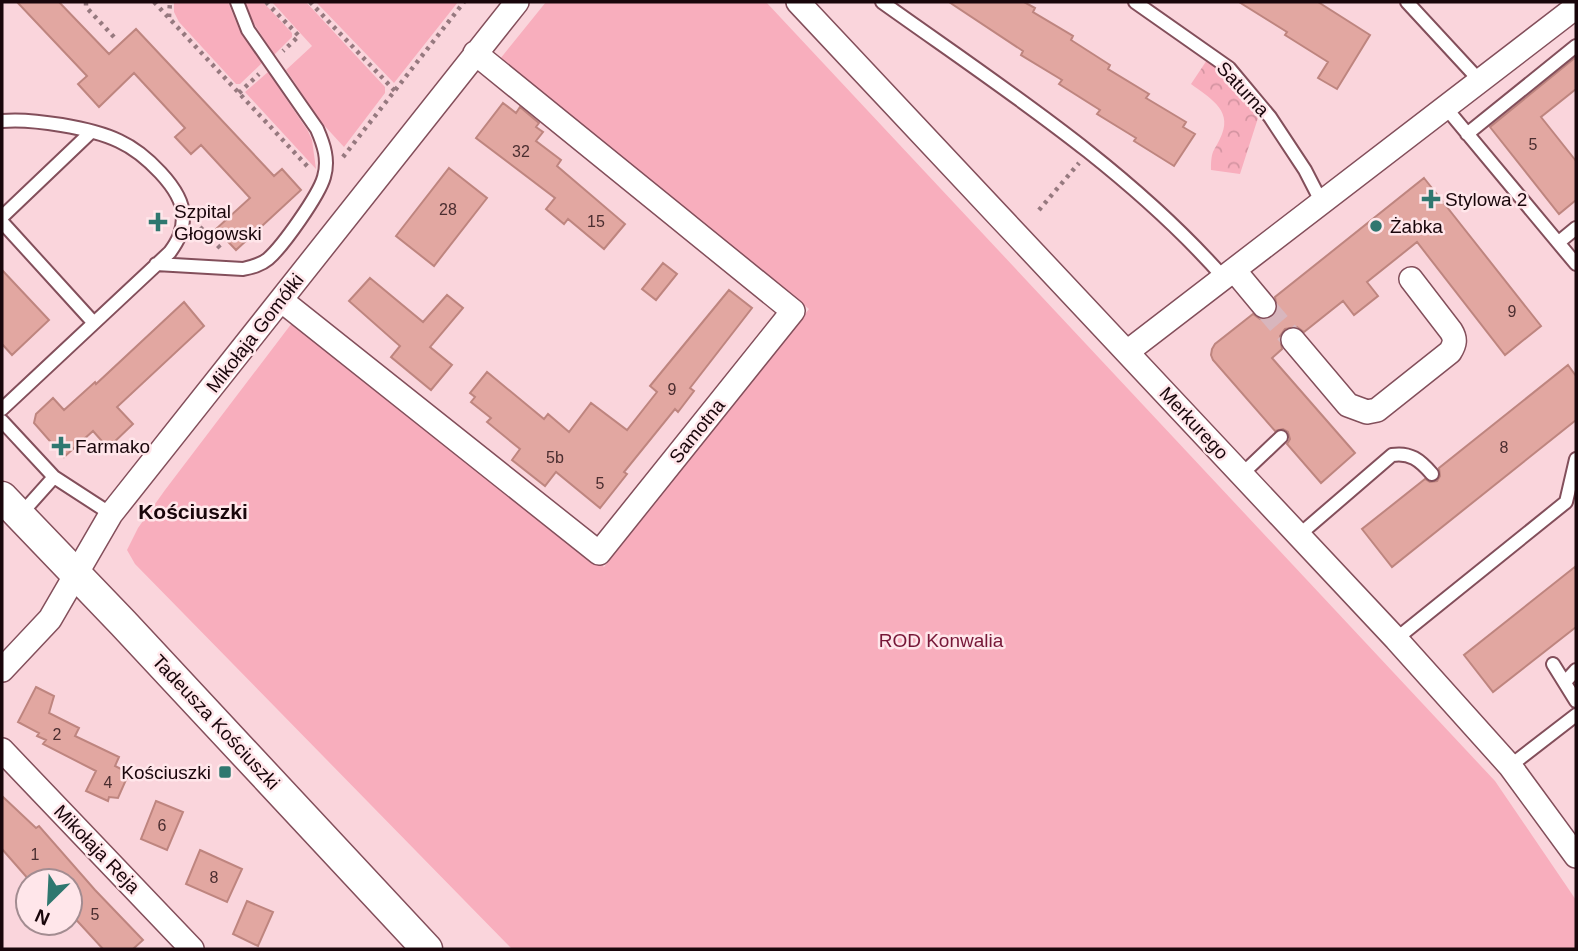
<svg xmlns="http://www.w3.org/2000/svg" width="1578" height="951" font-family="Arial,sans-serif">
  <defs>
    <pattern id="forest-crowns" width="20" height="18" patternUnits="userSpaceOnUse" patternTransform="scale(1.75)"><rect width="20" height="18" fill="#f8aebd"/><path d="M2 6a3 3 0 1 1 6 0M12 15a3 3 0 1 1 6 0" fill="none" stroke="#d494a1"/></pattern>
  </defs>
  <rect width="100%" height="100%" fill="#fad5dc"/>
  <path fill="#f8aebd" d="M 174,2 L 228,2 L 239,29 L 262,63 L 240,84 L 236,84 L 179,22 L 174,12 Z
    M 245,2 L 263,2 L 292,33 L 292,37 L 274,55 L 253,22 Z
    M 272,2 L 306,2 L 385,87 L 385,93 L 344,147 L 321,122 L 286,70 L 312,46 Z
    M 316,2 L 458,2 L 394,83 Z
    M 546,2 L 766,2 L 1495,781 L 1576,900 L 1576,949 L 512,949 L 135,564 L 127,550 L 138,528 L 165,490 L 295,319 L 604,567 L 809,309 L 500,59 Z
    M 268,72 L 308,131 L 312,140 L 316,169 L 245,92 Z"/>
  <path fill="url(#forest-crowns)" d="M 1207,60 L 1220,71 L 1258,118 L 1240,174 L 1211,170 C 1211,147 1215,152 1222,134 C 1232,109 1208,97 1191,84 Z"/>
  <path fill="#e2a7a1" stroke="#be857f" stroke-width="2" d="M 17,2 L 59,2 L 109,54 L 136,29 L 274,176 L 282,169 L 301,190 L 236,250 L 216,229 L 250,198 L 201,145 L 191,154 L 175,137 L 185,128 L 134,73 L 99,107 L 78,84 L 87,76 Z
    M 949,2 L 1024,2 L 1035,8 L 1033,12 L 1073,36 L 1071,40 L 1110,65 L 1108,69 L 1149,94 L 1146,98 L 1186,122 L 1183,127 L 1195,134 L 1174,166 L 1134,141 L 1136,138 L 1097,114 L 1100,110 L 1059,84 L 1062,80 L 1021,55 L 1023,51 Z
    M 1239,2 L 1318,2 L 1370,35 L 1337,89 L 1318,78 L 1328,62 L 1285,35 L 1287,32 Z
    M 1576,57 L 1576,89 L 1541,117 L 1576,161 L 1576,200 L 1559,214 L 1490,127 Z
    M 503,103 L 516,113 L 520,107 L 539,123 L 536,127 L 543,132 L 536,141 L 561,160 L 557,166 L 625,224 L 604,249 L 568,219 L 564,224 L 546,209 L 555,198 L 476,138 Z
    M 449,168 L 487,198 L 434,266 L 396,236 Z
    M 1424,178 L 1541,326 L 1505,355 L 1417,242 L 1367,282 L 1378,296 L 1354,315 L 1343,301 L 1304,332 L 1297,327 L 1285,329 L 1280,336 L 1282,349 L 1272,358 L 1355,453 L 1321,483 L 1287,444 L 1290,439 L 1288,432 L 1283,429 L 1275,431 L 1213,360 L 1211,355 L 1212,349 L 1215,344 L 1253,314 L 1260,319 L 1272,317 L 1277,310 L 1275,297 Z
    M 663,263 L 677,274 L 656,300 L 642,289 Z
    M 2,270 L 49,320 L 12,355 L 2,344 Z
    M 370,278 L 423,322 L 447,295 L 463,308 L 430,347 L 452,365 L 431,390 L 391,357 L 400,346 L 349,301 Z
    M 729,290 L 752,308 L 690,388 L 694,391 L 678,412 L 675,409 L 624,472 L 627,474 L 600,508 L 556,472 L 545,486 L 512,460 L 520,449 L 487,422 L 491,418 L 471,402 L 475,397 L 470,393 L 487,372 L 544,419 L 548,414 L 569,432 L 591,403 L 627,430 L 657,392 L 650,386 Z
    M 184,302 L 204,326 L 117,407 L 133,424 L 108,448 L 93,431 L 64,457 L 34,423 L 36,414 L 53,398 L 64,410 L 95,382 L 96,384 Z
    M 1568,365 L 1576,376 L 1576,420 L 1392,567 L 1362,529 L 1425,479 L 1430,482 L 1437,481 L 1440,476 L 1439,468 Z
    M 1576,566 L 1576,627 L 1493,692 L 1464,655 Z
    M 36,687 L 54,696 L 49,713 L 79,728 L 75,736 L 119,757 L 115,766 L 129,773 L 118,798 L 109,797 L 108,801 L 86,791 L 96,771 L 43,744 L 46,740 L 37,736 L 39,733 L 18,722 Z
    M 2,796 L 36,828 L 39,826 L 95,890 L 143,940 L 133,949 L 103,949 L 70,913 L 70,881 L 30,881 L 2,849 Z
    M 156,801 L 183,812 L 167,850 L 141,839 Z
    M 200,850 L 242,869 L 227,902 L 186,884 Z
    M 247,901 L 273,912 L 258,946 L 233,934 Z"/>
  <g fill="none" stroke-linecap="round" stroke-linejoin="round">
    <path stroke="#d8b6bd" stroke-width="23" stroke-dasharray="23 11" stroke-linecap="butt" d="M 1264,306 L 1293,340"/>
    <g stroke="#834f5b" stroke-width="16">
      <path id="service" d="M 882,2 C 1001,87 1127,168 1224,278
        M 1135,2 L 1229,68 L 1270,117 L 1305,170 L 1322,203
        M 1407,2 L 1480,81
        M 1446,108 L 1576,264
        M 2,121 C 32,118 92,128 119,141 C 143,152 184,189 183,217 C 183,231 178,241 170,252 L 2,409
        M 1467,134 L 1576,46
        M 2,217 L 90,133
        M 2,222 L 93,322
        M 1559,242 L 1576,228
        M 156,264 L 243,269 C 252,267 261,265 268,259 C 283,246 319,195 324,177 C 329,160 324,145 317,129 L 248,30 L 237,2
        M 2,421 L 54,477 L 20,515
        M 1242,474 L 1281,437
        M 54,477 L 111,514
        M 1299,535 L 1392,455 C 1410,452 1420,460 1432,474
        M 1396,639 L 1566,502 L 1576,459
        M 1553,664 L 1576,701
        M 1566,681 L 1576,670
        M 1510,766 L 1576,715"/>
    </g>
    <g stroke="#834f5b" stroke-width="26">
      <path id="minor" d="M 798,2 L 1396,639 L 1510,766 L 1576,856
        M 1234,270 L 1264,306
        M 281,300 L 599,553 L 793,311 L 475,53
        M 1293,340 L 1348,405 L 1367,412 L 1377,410 L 1450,352 C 1455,344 1456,339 1451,331 L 1411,279
        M 1127,352 L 1576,7
        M 2,670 L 50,619 L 111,514 L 517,2
        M 2,750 L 192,949"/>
    </g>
    <g stroke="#834f5b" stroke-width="33">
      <path id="tertiary" d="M 2,497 L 123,623 L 427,949"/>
    </g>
    <path stroke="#96797f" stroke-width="4.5" stroke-dasharray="3.5 5" stroke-linecap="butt" d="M 86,2 L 86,7 L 114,37
      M 154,2 L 308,167
      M 266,2 L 299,36 L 283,51
      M 310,2 L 395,91
      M 169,17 L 170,2
      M 239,93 L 259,74
      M 343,157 L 464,2
      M 1039,210 L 1079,163
      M 200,227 L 223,251"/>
    <use href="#service" stroke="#fff" stroke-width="12"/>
    <use href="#minor" stroke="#fff" stroke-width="23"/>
    <use href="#tertiary" stroke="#fff" stroke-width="30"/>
  </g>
  <g fill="#2f776f" stroke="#ffe6ea" stroke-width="2.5">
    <path d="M1427.5 188.5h7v7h7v7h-7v7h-7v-7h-7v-7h7z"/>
    <path d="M154.5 211.5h7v7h7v7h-7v7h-7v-7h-7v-7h7z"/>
    <circle cx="1376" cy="226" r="7"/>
    <path d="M57.5 435.5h7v7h7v7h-7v7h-7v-7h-7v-7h7z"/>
    <rect x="218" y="765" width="14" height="14" rx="3.5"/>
  </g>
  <g text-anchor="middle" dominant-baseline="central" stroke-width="5" stroke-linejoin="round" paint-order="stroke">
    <g font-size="16" fill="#4b2e30">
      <text x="1533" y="144">5</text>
      <text x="521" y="151">32</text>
      <text x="448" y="209">28</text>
      <text x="596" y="221">15</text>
      <text x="1512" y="311">9</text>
      <text x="672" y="389">9</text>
      <text x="1504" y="447">8</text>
      <text x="555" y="457">5b</text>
      <text x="600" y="483">5</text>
      <text x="57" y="734">2</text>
      <text x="108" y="782">4</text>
      <text x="162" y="825">6</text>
      <text x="35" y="854">1</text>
      <text x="214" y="877">8</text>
      <text x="95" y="914">5</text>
    </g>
    <g font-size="19" fill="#19060b" stroke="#ffe6ea">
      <text transform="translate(1243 89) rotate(47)">Saturna</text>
      <text transform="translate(255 333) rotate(-52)">Mikołaja Gomółki</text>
      <text transform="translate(1194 423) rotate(47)">Merkurego</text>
      <text transform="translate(697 431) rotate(-51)">Samotna</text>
      <text transform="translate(216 722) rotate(47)">Tadeusza Kościuszki</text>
      <text transform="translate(97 849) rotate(46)">Mikołaja Reja</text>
    </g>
    <g font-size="19" fill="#19060b" stroke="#ffe6ea" text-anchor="start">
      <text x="1445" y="199">Stylowa 2</text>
      <text x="174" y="211">Szpital<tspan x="174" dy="22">Głogowski</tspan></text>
      <text x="1390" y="226">Żabka</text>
      <text x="75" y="446">Farmako</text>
      <text x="211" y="772" text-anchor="end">Kościuszki</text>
    </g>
    <g font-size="19" fill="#761737" stroke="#ffe6ea">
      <text x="941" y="640">ROD Konwalia</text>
    </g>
    <g font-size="21" font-weight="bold" fill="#19060b" stroke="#ffe6ea">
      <text x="193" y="511">Kościuszki</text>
    </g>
  </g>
  <rect width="1578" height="951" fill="none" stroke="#19060b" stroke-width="7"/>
  <g transform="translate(49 902) rotate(204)"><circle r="33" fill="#ffe6ea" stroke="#a38c91" stroke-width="2"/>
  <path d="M0-5L12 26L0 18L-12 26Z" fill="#2f776f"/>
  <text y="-10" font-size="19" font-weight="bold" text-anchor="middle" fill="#19060b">N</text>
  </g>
</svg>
